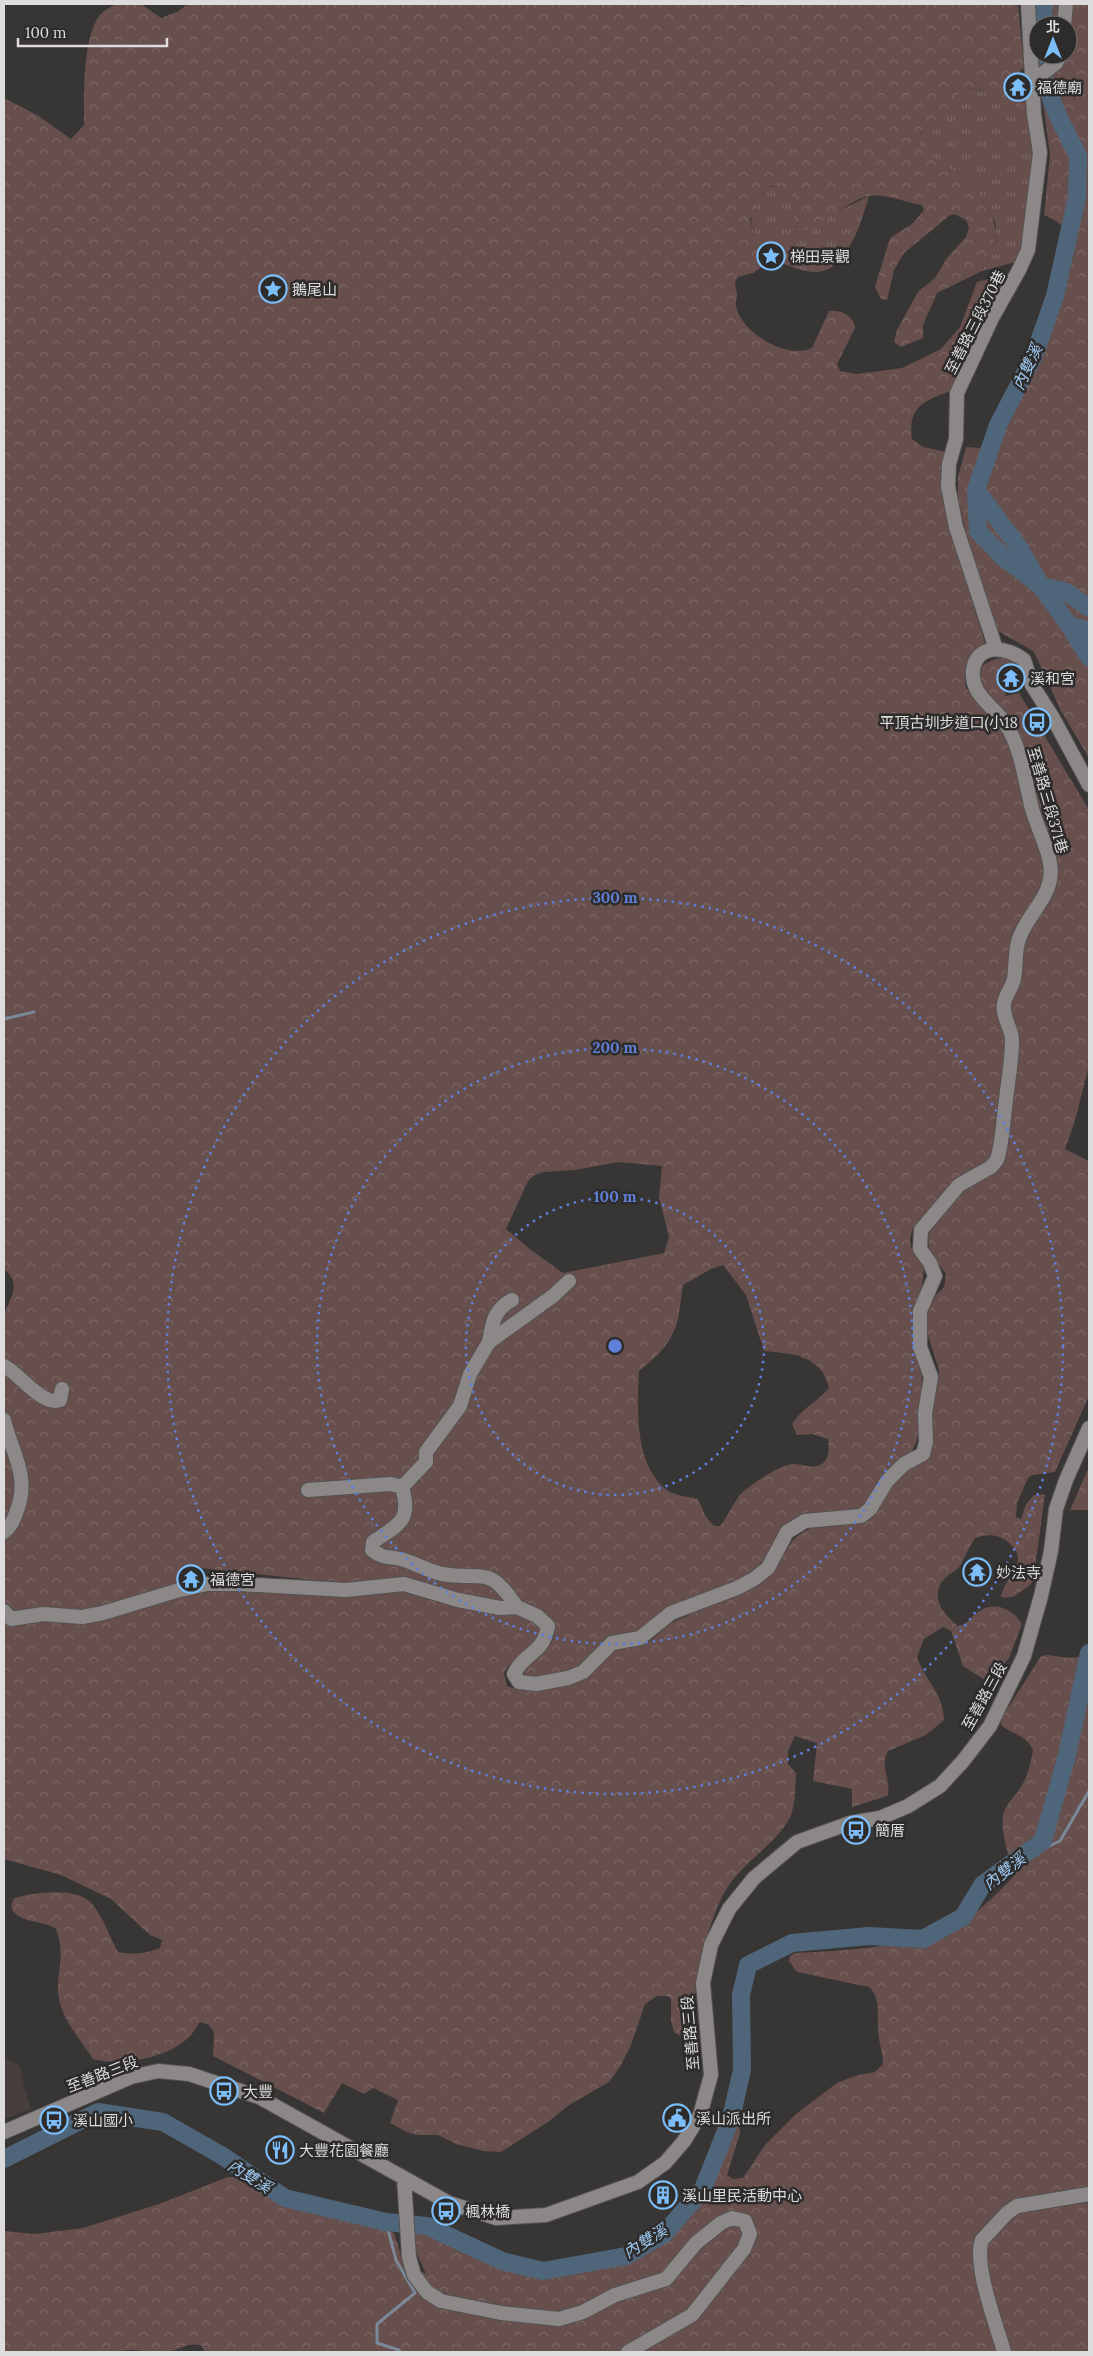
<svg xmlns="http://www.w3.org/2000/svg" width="1093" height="2356" font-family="Lora,'Noto Sans TC',serif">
  <defs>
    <pattern id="grass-tufts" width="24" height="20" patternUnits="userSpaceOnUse" patternTransform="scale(1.25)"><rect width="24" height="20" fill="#674f4d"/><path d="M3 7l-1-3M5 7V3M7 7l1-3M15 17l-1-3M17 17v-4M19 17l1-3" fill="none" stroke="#7c6866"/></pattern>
    <pattern id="forest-crowns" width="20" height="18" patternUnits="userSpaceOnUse" patternTransform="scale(1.25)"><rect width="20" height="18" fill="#674f4d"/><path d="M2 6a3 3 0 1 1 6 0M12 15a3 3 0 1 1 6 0" fill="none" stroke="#7c6866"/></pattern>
  </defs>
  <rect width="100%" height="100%" fill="#383535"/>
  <path fill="#483e3d" d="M 4,2058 L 20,2066 L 24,2087 L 31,2109 L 4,2119 Z"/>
  <path fill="url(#grass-tufts)" d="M 971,88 L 993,95 L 1031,114 L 1034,161 L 1027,236 L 1015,262 L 982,271 C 991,255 1003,232 991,213 C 988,209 984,206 982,201 C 978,194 974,183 968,179 C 953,168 922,160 918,139 C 920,132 953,98 960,92 C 963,89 967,89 971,88 Z
    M 779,185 C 806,192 786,211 797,228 L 815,226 L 831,215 L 869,196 C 862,220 848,270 817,272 C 802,272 786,265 773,259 C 771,251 765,246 760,240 C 744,222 752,204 767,188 Z"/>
  <path fill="url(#forest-crowns)" fill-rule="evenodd" d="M 116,4 L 141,4 L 161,18 L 177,12 L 188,4 L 736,4 L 742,6 L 752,4 L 1018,4 L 1024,67 L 1019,73 L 1021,81 L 1029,86 L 1031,114 L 979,90 L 971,88 L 962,90 L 940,117 L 922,131 L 918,139 L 920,145 L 936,160 L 973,182 L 984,205 L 992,214 L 996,232 L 993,250 L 982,271 L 937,293 L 923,325 L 923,338 L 901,347 L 894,342 L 897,330 L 918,292 L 935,278 L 947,258 L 966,237 L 969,228 L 966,220 L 954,214 L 949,216 L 904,253 L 894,270 L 887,300 L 881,299 L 875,287 L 890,238 L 912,224 L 924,210 L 922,205 C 905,202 884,193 868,196 C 846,201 820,230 801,230 L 794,224 L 792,192 L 784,187 L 771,186 L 762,193 L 750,219 C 752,237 769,243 773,259 L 753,273 L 738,277 C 733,284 736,287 737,295 C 737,299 735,303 736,307 C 742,333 787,360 812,348 L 829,311 C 840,309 854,316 855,328 L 837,364 L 840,371 L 857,374 L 902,368 L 941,349 L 960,327 L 977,282 L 1013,273 L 985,320 L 953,390 C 926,400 907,406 912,439 L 923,447 L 947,452 C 940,518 968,584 986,646 C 968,656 962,667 966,688 L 1010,737 L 1030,817 L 1045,862 L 1045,881 L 1032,912 L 1018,924 L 1011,949 L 1009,980 L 1000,1002 L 999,1014 L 1007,1039 L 1008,1052 L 993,1155 L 985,1163 L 967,1173 L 950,1186 L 928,1213 L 913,1228 L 910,1238 L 911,1248 L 924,1269 L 920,1299 L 913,1314 L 913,1342 L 915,1356 L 922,1369 L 921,1407 L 917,1440 L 912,1451 L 876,1486 L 867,1505 L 853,1511 L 796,1518 L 782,1529 L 769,1556 L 761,1566 L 748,1576 L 664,1611 L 648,1629 L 638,1635 L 611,1641 L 586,1665 L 570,1673 L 551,1677 L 531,1677 L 524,1675 L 523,1669 C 532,1662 543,1655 550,1645 C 568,1620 526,1604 507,1598 L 499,1603 L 455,1594 L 411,1582 L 395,1580 L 349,1584 L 191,1567 C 182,1570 178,1576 181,1585 L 191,1592 L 273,1589 L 308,1593 L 357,1592 L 408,1589 L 462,1606 L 502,1614 L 524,1615 L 541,1626 C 542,1649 514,1654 504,1673 L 507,1686 C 524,1693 564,1684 582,1678 C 597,1673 603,1656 617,1650 C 626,1647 637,1647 646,1643 C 656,1638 662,1630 670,1624 C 676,1620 684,1618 691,1614 C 699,1610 706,1605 714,1601 C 731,1593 750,1589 766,1578 C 783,1566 784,1543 803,1532 C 823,1520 850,1528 868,1515 C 892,1498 890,1471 924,1461 L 932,1446 L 932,1409 L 939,1370 L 927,1332 L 926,1317 L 936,1295 L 944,1287 L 946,1274 L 929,1251 L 928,1231 L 936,1219 L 947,1210 L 970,1184 L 994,1172 L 1005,1160 L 1007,1119 L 1018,1053 L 1017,1037 L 1009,1013 L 1010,998 L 1021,979 L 1024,938 L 1048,901 L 1053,886 L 1055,870 L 1050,844 L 1015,729 L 1009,718 L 981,691 L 979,685 L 982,666 C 995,657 1008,654 1019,668 L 1000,676 L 1006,696 L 1019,693 L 1089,810 L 1089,1066 L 1074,1124 L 1065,1149 L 1089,1161 L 1089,1396 L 1055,1472 L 1032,1475 L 1028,1478 L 1017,1503 L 1016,1517 L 1021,1519 L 1026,1504 L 1034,1495 L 1045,1494 L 1033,1582 C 1024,1589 1013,1601 1001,1597 C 1003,1578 1033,1562 1008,1542 C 998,1534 987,1534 975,1538 C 969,1547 965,1557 960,1566 C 956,1571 949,1574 944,1579 C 929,1597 943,1614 958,1626 C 969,1624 972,1615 981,1610 C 996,1601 1014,1610 1022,1624 L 1009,1658 L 988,1682 L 963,1666 L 951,1631 L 943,1627 L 924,1639 L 917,1657 C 925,1681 943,1692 944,1720 L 926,1735 L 888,1751 C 879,1766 891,1779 888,1795 L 884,1797 L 852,1807 L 852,1789 L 813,1781 L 817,1743 L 795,1736 L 788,1751 L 788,1764 L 796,1773 C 795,1787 796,1809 788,1821 C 772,1848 738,1865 723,1895 C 709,1923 701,1955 696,1986 C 694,2002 695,2016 689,2030 L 679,2035 L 674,2032 L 671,2021 L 671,1999 L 667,1996 L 657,1996 L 645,2004 L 631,2045 L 620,2067 L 609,2082 L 569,2105 L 548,2122 L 501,2152 L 483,2151 L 456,2144 L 438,2135 L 417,2135 L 407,2132 L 390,2123 L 398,2100 L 373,2088 L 364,2094 L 342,2083 L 324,2113 L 213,2056 L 214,2032 L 209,2025 L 200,2022 C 196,2027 193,2034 188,2038 C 167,2058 120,2067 93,2059 C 80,2039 58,2015 58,1990 C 58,1967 65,1953 56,1929 C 44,1920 16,1923 11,1907 L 14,1898 C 35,1893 76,1886 92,1904 C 104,1918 109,1936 118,1952 C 133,1955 145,1954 160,1948 L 162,1940 L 150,1935 L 111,1899 L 61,1875 L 4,1859 L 4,1315 C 11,1296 22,1284 4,1269 L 4,98 L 37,115 L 71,139 L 84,125 C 84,97 82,38 100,15 C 104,10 111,7 116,4 ZM 618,1162 L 662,1166 L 659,1197 L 669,1237 L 664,1253 L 563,1273 L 531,1250 L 506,1229 L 528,1181 L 533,1176 L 543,1172 L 575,1170 ZM 723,1265 L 746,1295 L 764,1351 C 792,1354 821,1354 829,1388 C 818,1401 801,1409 792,1424 L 797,1435 L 812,1434 L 828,1439 C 829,1447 830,1458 822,1464 C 812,1470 802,1463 792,1464 C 780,1465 746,1487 739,1496 C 732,1506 728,1516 720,1526 L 714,1526 L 706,1517 L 698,1499 C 690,1497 676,1496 668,1491 C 634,1466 637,1409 639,1371 C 659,1355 675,1340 679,1313 C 681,1304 681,1295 683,1285 L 711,1269 Z
    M 1037,4 L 1089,4 L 1089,758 L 1061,711 L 1036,656 L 1033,651 L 998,631 L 972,557 L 958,498 L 958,477 L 966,447 L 980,448 L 1008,406 L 1068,246 C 1069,228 1060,222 1044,215 L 1050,155 L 1037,58 ZM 1038,25 L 1068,25 L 1068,55 L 1038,55 Z
    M 1089,1467 L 1089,1510 L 1070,1510 Z
    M 1048,1655 L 1069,1658 L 1089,1656 L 1089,2352 L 205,2352 L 202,2346 C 188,2341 180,2350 167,2352 C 150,2355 135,2346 119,2352 L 4,2352 L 4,2231 L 35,2234 L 83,2228 L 159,2204 L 228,2177 L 242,2177 L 269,2197 L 314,2213 L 376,2225 L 394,2233 L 403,2261 L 426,2274 C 422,2263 400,2229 426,2230 L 501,2266 L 517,2271 L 588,2259 L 627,2249 L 659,2231 L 683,2203 L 696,2185 L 725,2112 L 730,2104 L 739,2108 L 740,2133 L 727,2175 L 733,2179 L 743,2178 L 765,2145 L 796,2114 L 837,2083 L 858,2075 L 875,2072 L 883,2064 C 883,2052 878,2040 878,2028 C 877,2013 881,1999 869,1987 L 797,1972 L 789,1961 L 790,1956 L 795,1953 C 841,1951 913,1947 954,1927 C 976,1915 996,1895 1013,1877 C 1011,1859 1000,1833 1003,1816 C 1005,1804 1015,1797 1021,1787 C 1028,1776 1031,1762 1033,1750 C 1027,1736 1012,1734 1001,1725 L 1001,1719 L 1041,1656 Z"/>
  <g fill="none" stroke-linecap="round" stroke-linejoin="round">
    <path stroke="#7a8897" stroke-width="3" d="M 4,1019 L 34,1012
      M 1011,1864 L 1060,1841 L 1089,1791
      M 386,2222 L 396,2260 L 415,2293 L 377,2324 L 377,2343 L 399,2350 L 398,2352"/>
    <path stroke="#4f657a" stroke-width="18" d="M 1042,25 L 1044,4
      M 1038,55 L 1037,61 L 1057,114 L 1078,156 L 1077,197 L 1055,296 L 1034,356 L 998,425 L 976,490 L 978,531 L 1003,557 L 1041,586 L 1069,625 L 1089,631
      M 976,490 L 1020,549 L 1041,586 L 1067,592 L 1089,608
      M 1069,625 L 1089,657
      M 4,2159 L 98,2112 L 163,2122 L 221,2155 L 285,2198 L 386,2222 L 427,2226 L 502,2261 L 543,2271 L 626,2256 L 664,2234 L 703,2189 L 731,2118 L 742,2070 L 741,1995 L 748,1965 L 792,1943 L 869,1936 L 923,1939 L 963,1917 L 983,1884 L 1043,1841 L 1067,1755 L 1089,1653"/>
    <g stroke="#555252" stroke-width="16">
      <path id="minor" d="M 1064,25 L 1066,4
        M 1032,82 L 1056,63 L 1060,55
        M 996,649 L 956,527 L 948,486 L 949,464 L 956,439 L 957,393 L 992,318 L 1019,270 L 1028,250 L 1040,153 L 1034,114 L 1028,4
        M 489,1342 C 492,1324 494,1309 512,1300
        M 4,1366 C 20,1374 43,1407 60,1400 L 62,1389
        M 4,1420 C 12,1454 31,1477 16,1513 C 13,1521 11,1527 4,1532
        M 308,1490 L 391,1484 L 402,1487
        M 517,1607 C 488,1564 485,1581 442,1574 C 428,1571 415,1563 401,1559 C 391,1557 381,1558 372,1550 L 373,1542 C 399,1524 412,1521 402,1487 L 426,1462 L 426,1452 L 460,1406 L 470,1374 L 489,1342 L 553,1296 L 569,1281
        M 4,1611 L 11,1619 L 43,1614 L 82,1617 L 103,1613 L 176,1591 L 207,1584 L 240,1584 L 346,1590 L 404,1584 L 458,1600 L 500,1608 L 517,1607 L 537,1616 L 548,1626 C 543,1655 525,1651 514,1674 L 519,1682 L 536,1684 L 568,1678 L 583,1672 L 612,1643 L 640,1638 L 671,1613 L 737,1588 L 754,1579 L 768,1568 L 787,1532 L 805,1521 L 861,1516 L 870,1509 L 887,1481 L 904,1464 L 923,1454 L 926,1442 L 925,1413 L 931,1377 L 920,1347 L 920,1311 L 935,1276 L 930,1263 L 920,1249 L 921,1230 L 959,1185 L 991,1167 L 997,1160 C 1003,1141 1003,1120 1006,1100 C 1008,1080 1012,1061 1012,1040 C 1012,1028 1002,1018 1004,1004 C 1005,995 1012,988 1014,979 C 1016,967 1015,954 1018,942 C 1026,913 1056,896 1050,863 C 1047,845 1037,827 1032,809 C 1025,782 1022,751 1007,726 C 996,707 970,696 973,670 C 977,642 1008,647 1024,660 L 1032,685 L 1053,718 L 1089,785
        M 4,2132 L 131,2077 L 158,2071 L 189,2074 L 259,2097 L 449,2203 L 496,2218 L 546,2215 L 638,2182 L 665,2163 L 684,2141 L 700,2115 L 711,2075 L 703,1983 L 711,1945 L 729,1909 L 754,1878 L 797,1842 L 850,1823 L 880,1818 L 908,1806 L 940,1786 L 963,1761 L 990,1726 L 1024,1656 L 1041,1596 L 1051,1551 L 1056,1509 L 1066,1480 L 1089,1428
        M 404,2178 L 409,2257 L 414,2275 L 427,2292 L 441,2301 L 501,2313 L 559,2319 L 583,2312 L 615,2295 L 666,2279 L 696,2243 L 721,2223 L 732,2218 L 745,2221 L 750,2234 L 744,2249 L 692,2315 L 628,2352
        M 1004,2352 C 997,2326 973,2265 982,2240 L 1007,2213 L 1017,2206 L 1089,2194"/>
    </g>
    <use href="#minor" stroke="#8c8888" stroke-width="14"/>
  </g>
  <g fill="none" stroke="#607fd9" stroke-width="2.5" stroke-dasharray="2.5 5">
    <circle cx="615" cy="1346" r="149"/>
    <circle cx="615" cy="1346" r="298"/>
    <circle cx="615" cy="1346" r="448"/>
  </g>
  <defs>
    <g id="temple-ring" transform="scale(1.4375)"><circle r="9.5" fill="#2e2b2b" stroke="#7cbef9" stroke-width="1.5"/><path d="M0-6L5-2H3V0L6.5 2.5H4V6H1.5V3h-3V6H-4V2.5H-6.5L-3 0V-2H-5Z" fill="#7cbef9"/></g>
    <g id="sight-ring" transform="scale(1.4375)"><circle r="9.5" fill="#2e2b2b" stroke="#7cbef9" stroke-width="1.5"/><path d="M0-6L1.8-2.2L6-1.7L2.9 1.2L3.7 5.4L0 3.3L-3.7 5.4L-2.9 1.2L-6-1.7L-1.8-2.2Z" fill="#7cbef9"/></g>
    <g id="bus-ring" transform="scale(1.4375)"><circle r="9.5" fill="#2e2b2b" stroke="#7cbef9" stroke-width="1.5"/><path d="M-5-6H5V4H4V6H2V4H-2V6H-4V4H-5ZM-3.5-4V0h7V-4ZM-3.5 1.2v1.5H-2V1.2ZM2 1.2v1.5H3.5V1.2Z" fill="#7cbef9"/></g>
    <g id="civic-ring" transform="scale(1.4375)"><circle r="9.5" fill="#2e2b2b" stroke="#7cbef9" stroke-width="1.5"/><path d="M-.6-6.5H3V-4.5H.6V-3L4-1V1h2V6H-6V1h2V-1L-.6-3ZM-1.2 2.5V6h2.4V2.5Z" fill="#7cbef9"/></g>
    <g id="restaurant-ring" transform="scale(1.4375)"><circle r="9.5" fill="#2e2b2b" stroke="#7cbef9" stroke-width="1.5"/><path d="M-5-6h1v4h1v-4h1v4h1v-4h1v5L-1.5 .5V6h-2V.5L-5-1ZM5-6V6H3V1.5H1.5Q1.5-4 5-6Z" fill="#7cbef9"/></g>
    <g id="building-ring" transform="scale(1.4375)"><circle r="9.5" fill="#2e2b2b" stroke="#7cbef9" stroke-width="1.5"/><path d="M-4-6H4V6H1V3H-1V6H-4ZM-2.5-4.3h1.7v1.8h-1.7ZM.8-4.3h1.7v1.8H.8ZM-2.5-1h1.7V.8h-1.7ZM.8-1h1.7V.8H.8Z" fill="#7cbef9"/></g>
  </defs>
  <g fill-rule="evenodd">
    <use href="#temple-ring" x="1018" y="87"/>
    <use href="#sight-ring" x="771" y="256"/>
    <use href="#sight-ring" x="273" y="289"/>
    <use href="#temple-ring" x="1011" y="678"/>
    <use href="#bus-ring" x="1037" y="722"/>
    <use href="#temple-ring" x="977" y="1572"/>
    <use href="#temple-ring" x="191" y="1579"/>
    <use href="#bus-ring" x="856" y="1830"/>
    <use href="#bus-ring" x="224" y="2091"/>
    <use href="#civic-ring" x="677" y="2118"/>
    <use href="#bus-ring" x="54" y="2120"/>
    <use href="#restaurant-ring" x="280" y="2150"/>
    <use href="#building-ring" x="663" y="2195"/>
    <use href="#bus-ring" x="446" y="2211"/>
  </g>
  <g text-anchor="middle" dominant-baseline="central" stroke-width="5" stroke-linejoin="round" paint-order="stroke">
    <g font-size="15" fill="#dddbdb" stroke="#2e2b2b" text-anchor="start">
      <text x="1037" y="87">福德廟</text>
      <text x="790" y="256">梯田景觀</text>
      <text x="292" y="289">鵝尾山</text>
      <text x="1030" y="678">溪和宮</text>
      <text x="1018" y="722" text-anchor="end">平頂古圳步道口(小18</text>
      <text x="996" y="1572">妙法寺</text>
      <text x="210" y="1579">福德宮</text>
      <text x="875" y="1830">簡厝</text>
      <text x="243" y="2091">大豐</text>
      <text x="696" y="2118">溪山派出所</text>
      <text x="73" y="2120">溪山國小</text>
      <text x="299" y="2150">大豐花園餐廳</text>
      <text x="682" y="2195">溪山里民活動中心</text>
      <text x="465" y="2211">楓林橋</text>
    </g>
    <g font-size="15" fill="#dddbdb" stroke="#2e2b2b">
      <text transform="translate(975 322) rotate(-63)">至善路三段370巷</text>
      <text transform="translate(1048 800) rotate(74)">至善路三段371巷</text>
      <text transform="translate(984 1696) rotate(-61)">至善路三段</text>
      <text transform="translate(690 2033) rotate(-95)">至善路三段</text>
      <text transform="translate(102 2074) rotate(-21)">至善路三段</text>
    </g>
    <g font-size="16" font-style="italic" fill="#9bc6ee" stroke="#2e2b2b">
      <text transform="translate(1027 367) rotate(-65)">內雙溪</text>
      <text transform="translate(1004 1871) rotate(-38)">內雙溪</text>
      <text transform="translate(250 2176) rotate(32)">內雙溪</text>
      <text transform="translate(645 2241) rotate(-32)">內雙溪</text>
    </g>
  </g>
  <circle cx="615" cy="1346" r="8" fill="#607fd9" stroke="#2e2b2b" stroke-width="2.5"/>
  <g font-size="15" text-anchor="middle" font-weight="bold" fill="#607fd9" stroke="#2e2b2b" stroke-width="5" stroke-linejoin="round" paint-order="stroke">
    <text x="615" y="903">300 m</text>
    <text x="615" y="1053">200 m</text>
    <text x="615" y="1202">100 m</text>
  </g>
  <rect width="1093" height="2356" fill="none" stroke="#dddbdb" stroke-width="10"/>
  <g transform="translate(1053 40)"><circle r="24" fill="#2e2b2b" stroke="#747171"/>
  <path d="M0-4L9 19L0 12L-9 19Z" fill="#7cbef9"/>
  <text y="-8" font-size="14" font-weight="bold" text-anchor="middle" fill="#dddbdb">北</text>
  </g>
  <path d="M18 38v8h149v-8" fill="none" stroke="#dddbdb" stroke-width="2.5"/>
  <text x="25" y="38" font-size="15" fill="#dddbdb" stroke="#2e2b2b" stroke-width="4" paint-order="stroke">100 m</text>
</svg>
